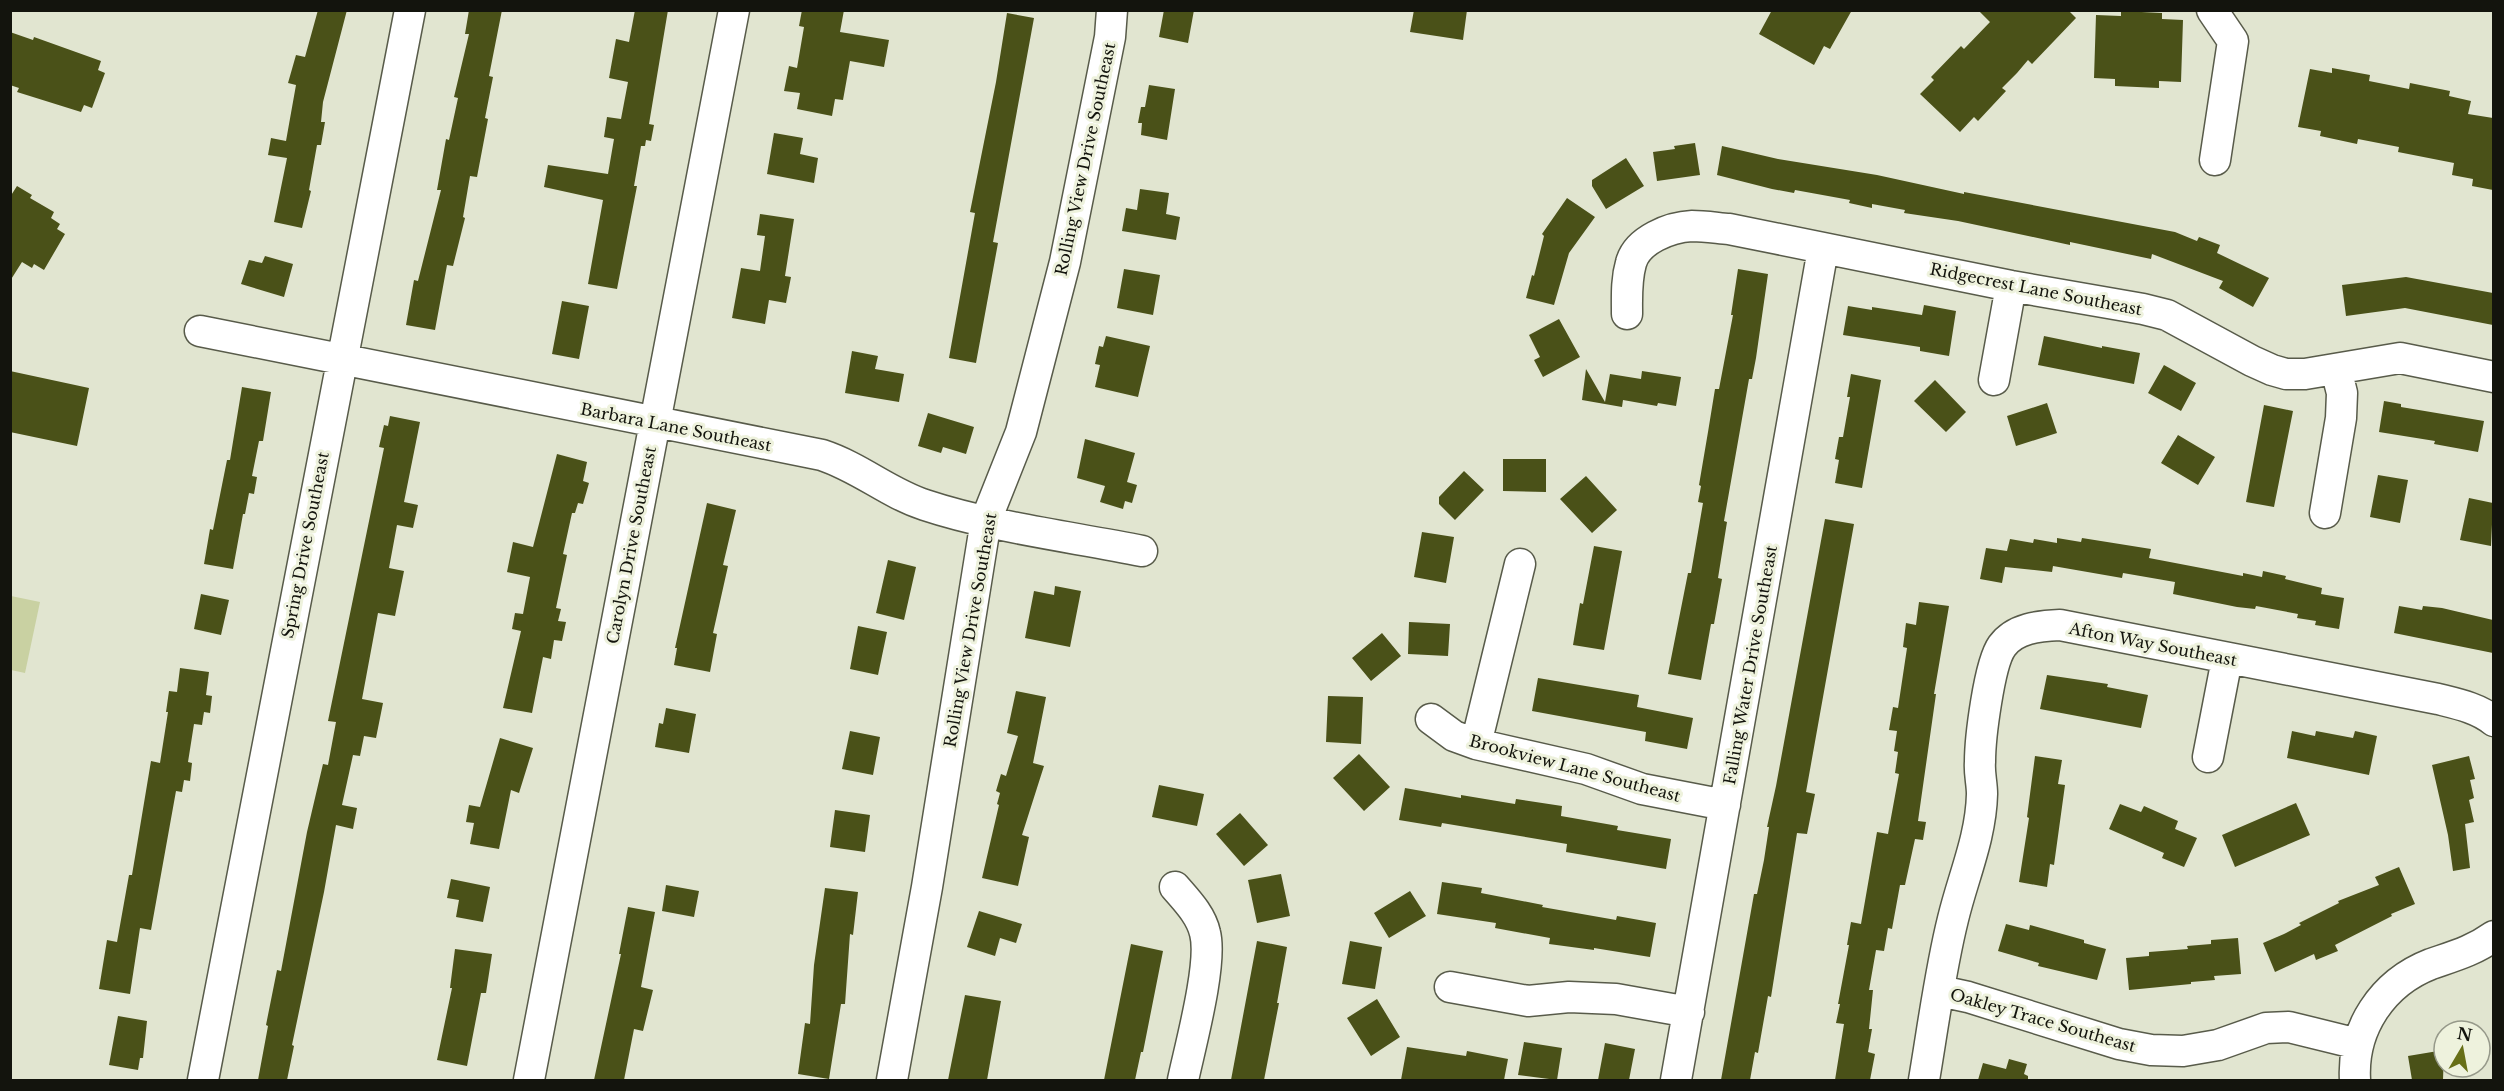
<svg xmlns="http://www.w3.org/2000/svg" width="2504" height="1091" font-family="'Libre Baskerville',serif">
  <rect width="100%" height="100%" fill="#e1e5d0"/>
  <path fill="#c9d1a2" d="M 11,596 L 40,602 L 25,673 L 11,670 Z"/>
  <path fill="#4a5118" d="M 318,10 L 347,10 L 323,102 L 321,122 L 325,122 L 321,145 L 317,145 L 309,190 L 311,191 L 302,228 L 274,222 L 287,158 L 268,155 L 271,138 L 286,141 L 296,85 L 288,83 L 296,55 L 305,57 Z
    M 469,10 L 502,10 L 489,76 L 493,77 L 485,118 L 488,119 L 477,177 L 470,176 L 463,217 L 465,218 L 453,266 L 447,265 L 435,330 L 406,325 L 414,280 L 418,281 L 441,190 L 437,190 L 446,139 L 449,140 L 458,98 L 454,97 L 469,34 L 465,34 Z
    M 635,10 L 668,10 L 649,124 L 654,125 L 651,141 L 646,140 L 645,146 L 641,146 L 634,186 L 637,186 L 617,289 L 588,284 L 603,200 L 544,187 L 548,165 L 608,174 L 614,139 L 604,137 L 607,117 L 621,119 L 628,82 L 609,78 L 616,39 L 629,42 Z
    M 802,10 L 844,10 L 840,32 L 889,40 L 884,67 L 850,61 L 843,100 L 835,99 L 832,116 L 797,109 L 800,93 L 784,91 L 789,66 L 797,68 L 804,27 L 799,26 Z
    M 1164,10 L 1194,10 L 1188,43 L 1159,37 Z
    M 1414,10 L 1467,10 L 1463,40 L 1410,32 Z
    M 1772,10 L 1852,10 L 1830,49 L 1824,46 L 1814,65 L 1759,34 Z
    M 1978,10 L 2068,10 L 2076,18 L 2032,64 L 2028,60 L 2017,73 L 2002,88 L 2006,91 L 1978,121 L 1974,117 L 1960,132 L 1920,94 L 1934,80 L 1931,77 L 1961,46 L 1964,49 L 1990,22 Z
    M 2121,11 L 2162,13 L 2162,19 L 2183,20 L 2181,82 L 2159,81 L 2159,88 L 2115,86 L 2115,79 L 2094,78 L 2096,15 L 2121,16 Z
    M 1007,13 L 1034,18 L 993,242 L 998,243 L 976,363 L 949,358 L 975,213 L 970,212 L 996,82 Z
    M 10,32 L 33,40 L 34,37 L 101,61 L 98,70 L 105,73 L 92,108 L 84,105 L 81,112 L 17,92 L 19,88 L 10,85 Z
    M 2332,68 L 2370,75 L 2369,81 L 2409,89 L 2410,83 L 2450,91 L 2449,96 L 2471,101 L 2468,114 L 2493,118 L 2493,190 L 2472,186 L 2473,179 L 2452,175 L 2454,163 L 2398,152 L 2399,147 L 2358,139 L 2357,144 L 2320,136 L 2321,131 L 2298,127 L 2310,69 L 2332,73 Z
    M 1149,85 L 1175,89 L 1167,140 L 1141,135 L 1142,123 L 1138,123 L 1141,107 L 1145,107 Z
    M 774,133 L 803,138 L 800,154 L 818,158 L 814,183 L 767,174 Z
    M 1695,143 L 1700,175 L 1657,181 L 1653,152 L 1675,149 L 1674,146 Z
    M 1722,146 L 1778,159 L 1877,175 L 1964,194 L 1964,192 L 2175,232 L 2197,241 L 2199,237 L 2220,245 L 2217,253 L 2269,278 L 2253,307 L 2219,288 L 2223,281 L 2152,254 L 2151,259 L 2070,242 L 2070,245 L 1958,221 L 1904,213 L 1905,210 L 1872,204 L 1872,208 L 1849,203 L 1850,200 L 1795,190 L 1794,193 L 1772,189 L 1717,175 Z
    M 1626,158 L 1644,186 L 1606,209 L 1592,186 L 1592,180 Z
    M 17,186 L 32,195 L 30,198 L 54,212 L 51,218 L 60,224 L 57,229 L 65,234 L 44,270 L 34,264 L 32,268 L 22,262 L 10,281 L 10,197 Z
    M 1140,189 L 1169,193 L 1166,214 L 1180,217 L 1176,240 L 1122,231 L 1126,208 L 1137,210 Z
    M 1567,198 L 1595,217 L 1569,253 L 1554,305 L 1526,298 L 1532,275 L 1534,276 L 1544,236 L 1542,234 Z
    M 760,214 L 794,219 L 785,276 L 791,277 L 786,303 L 769,300 L 765,324 L 732,318 L 741,268 L 760,271 L 765,236 L 757,235 Z
    M 265,256 L 293,264 L 284,297 L 241,284 L 249,260 L 262,263 Z
    M 1124,269 L 1160,275 L 1153,315 L 1117,308 Z
    M 1738,269 L 1768,274 L 1756,358 L 1752,379 L 1749,379 L 1724,521 L 1727,522 L 1718,578 L 1722,579 L 1714,624 L 1711,624 L 1701,680 L 1668,674 L 1688,573 L 1691,573 L 1703,503 L 1698,502 L 1701,486 L 1699,485 L 1708,432 L 1715,389 L 1719,389 L 1733,315 L 1731,315 Z
    M 2406,277 L 2493,293 L 2493,325 L 2405,308 L 2346,316 L 2342,285 Z
    M 562,301 L 589,306 L 579,359 L 552,354 Z
    M 1924,305 L 1956,311 L 1949,356 L 1920,351 L 1920,347 L 1843,335 L 1848,306 L 1872,310 L 1872,307 L 1922,315 Z
    M 1559,319 L 1580,357 L 1543,377 L 1534,360 L 1540,357 L 1529,335 Z
    M 1106,336 L 1150,346 L 1138,397 L 1095,387 L 1100,365 L 1095,364 L 1099,346 L 1103,347 Z
    M 2044,336 L 2102,348 L 2102,346 L 2140,353 L 2134,384 L 2038,365 Z
    M 852,351 L 878,356 L 875,369 L 904,374 L 899,402 L 845,393 Z
    M 2164,365 L 2196,383 L 2181,411 L 2148,393 Z
    M 1586,369 L 1605,402 L 1610,374 L 1641,379 L 1642,371 L 1681,377 L 1676,406 L 1658,403 L 1657,406 L 1623,400 L 1622,407 L 1582,400 Z
    M 10,371 L 89,388 L 77,446 L 10,432 Z
    M 1851,374 L 1881,380 L 1862,488 L 1835,483 L 1839,460 L 1835,459 L 1839,437 L 1843,437 L 1850,397 L 1847,397 Z
    M 1935,380 L 1966,412 L 1946,432 L 1914,401 Z
    M 242,387 L 271,392 L 263,441 L 259,441 L 252,476 L 257,477 L 254,494 L 249,493 L 245,514 L 243,514 L 233,569 L 204,564 L 210,529 L 213,530 L 227,460 L 230,460 Z
    M 2384,401 L 2401,404 L 2401,407 L 2484,421 L 2478,452 L 2434,444 L 2435,441 L 2379,432 Z
    M 2047,403 L 2057,433 L 2016,446 L 2007,416 Z
    M 2264,405 L 2293,411 L 2274,507 L 2246,502 Z
    M 928,413 L 974,427 L 966,454 L 943,447 L 941,453 L 918,446 Z
    M 390,416 L 420,422 L 404,502 L 418,505 L 413,528 L 397,525 L 389,568 L 404,571 L 395,616 L 378,613 L 362,699 L 383,703 L 376,738 L 364,736 L 360,756 L 353,755 L 342,805 L 357,808 L 353,829 L 336,825 L 324,892 L 292,1045 L 294,1046 L 287,1080 L 258,1080 L 268,1026 L 266,1025 L 277,970 L 281,971 L 307,832 L 323,764 L 328,765 L 336,722 L 328,721 L 384,448 L 379,447 L 384,425 L 388,426 Z
    M 2178,435 L 2215,457 L 2198,485 L 2161,463 Z
    M 1085,439 L 1135,453 L 1127,482 L 1137,485 L 1132,503 L 1125,501 L 1123,509 L 1100,502 L 1105,486 L 1077,478 Z
    M 557,454 L 587,462 L 583,481 L 589,483 L 583,504 L 578,503 L 575,513 L 572,513 L 563,554 L 567,555 L 556,608 L 561,609 L 558,621 L 566,622 L 562,641 L 554,640 L 551,659 L 543,657 L 532,713 L 503,708 L 521,631 L 512,629 L 515,613 L 523,614 L 530,577 L 507,572 L 513,542 L 533,547 Z
    M 1503,459 L 1546,459 L 1546,492 L 1503,491 Z
    M 1464,471 L 1484,490 L 1455,520 L 1439,504 L 1439,497 Z
    M 2378,475 L 2408,480 L 2400,523 L 2370,517 Z
    M 1586,476 L 1617,510 L 1592,533 L 1560,499 Z
    M 2469,498 L 2493,503 L 2491,546 L 2460,540 Z
    M 707,503 L 736,510 L 723,565 L 728,566 L 713,633 L 717,634 L 710,672 L 674,665 L 677,648 L 675,648 Z
    M 1825,519 L 1854,524 L 1806,792 L 1815,794 L 1807,834 L 1797,833 L 1771,997 L 1768,996 L 1758,1053 L 1755,1052 L 1750,1080 L 1721,1080 L 1754,894 L 1757,894 L 1764,860 L 1769,827 L 1767,827 L 1776,786 Z
    M 1422,532 L 1454,537 L 1446,583 L 1414,577 Z
    M 2057,538 L 2081,542 L 2082,538 L 2151,549 L 2149,558 L 2243,576 L 2243,573 L 2262,577 L 2263,571 L 2286,576 L 2285,579 L 2322,588 L 2321,594 L 2344,598 L 2339,629 L 2315,625 L 2316,621 L 2297,618 L 2298,614 L 2256,606 L 2255,609 L 2237,607 L 2173,594 L 2175,582 L 2123,573 L 2122,578 L 2053,566 L 2052,572 L 2005,567 L 2002,583 L 1980,579 L 1986,548 L 2007,551 L 2010,539 L 2033,543 L 2034,539 L 2057,543 Z
    M 1594,546 L 1622,551 L 1604,650 L 1573,645 L 1580,603 L 1583,604 Z
    M 888,560 L 916,567 L 904,620 L 876,613 Z
    M 1055,586 L 1081,591 L 1070,647 L 1025,638 L 1034,591 L 1054,595 Z
    M 201,594 L 229,600 L 221,635 L 194,629 Z
    M 1919,602 L 1949,606 L 1934,694 L 1936,694 L 1918,821 L 1926,822 L 1923,840 L 1915,839 L 1905,885 L 1900,885 L 1892,929 L 1888,928 L 1884,951 L 1876,950 L 1869,990 L 1873,990 L 1869,1029 L 1872,1029 L 1868,1052 L 1875,1054 L 1870,1080 L 1835,1080 L 1844,1024 L 1836,1023 L 1840,1004 L 1838,1004 L 1849,945 L 1847,945 L 1851,922 L 1861,924 L 1877,832 L 1888,834 L 1899,774 L 1895,773 L 1898,752 L 1894,751 L 1897,731 L 1889,730 L 1893,707 L 1898,708 L 1907,648 L 1903,647 L 1906,623 L 1916,625 Z
    M 2399,606 L 2422,610 L 2423,606 L 2442,608 L 2493,620 L 2493,653 L 2394,633 Z
    M 1409,622 L 1450,624 L 1448,656 L 1408,654 Z
    M 858,626 L 887,632 L 878,675 L 850,669 Z
    M 1382,633 L 1401,656 L 1371,681 L 1352,658 Z
    M 180,668 L 209,672 L 206,695 L 212,696 L 210,713 L 204,712 L 202,725 L 194,724 L 188,762 L 192,763 L 190,781 L 184,780 L 182,792 L 176,791 L 151,930 L 140,928 L 130,994 L 99,989 L 107,940 L 117,942 L 129,875 L 132,875 L 151,761 L 160,763 L 168,712 L 166,712 L 169,691 L 177,692 Z
    M 2047,675 L 2108,684 L 2107,687 L 2148,695 L 2141,728 L 2040,709 Z
    M 1538,678 L 1639,695 L 1637,707 L 1693,718 L 1687,749 L 1645,741 L 1646,732 L 1532,711 Z
    M 1016,691 L 1046,697 L 1033,763 L 1044,766 L 1022,835 L 1029,837 L 1018,886 L 982,878 L 999,805 L 997,804 L 1000,793 L 996,791 L 1001,774 L 1006,776 L 1018,736 L 1007,733 Z
    M 1328,696 L 1363,697 L 1361,744 L 1326,742 Z
    M 666,708 L 696,714 L 689,753 L 655,747 L 659,723 L 663,724 Z
    M 850,731 L 880,737 L 873,775 L 842,769 Z
    M 2292,731 L 2315,736 L 2316,731 L 2353,738 L 2355,731 L 2377,736 L 2369,775 L 2287,758 Z
    M 500,738 L 533,748 L 519,793 L 511,790 L 499,849 L 470,844 L 474,823 L 466,822 L 469,805 L 480,807 Z
    M 1359,754 L 1390,787 L 1364,811 L 1333,778 Z
    M 2035,756 L 2062,760 L 2058,784 L 2065,785 L 2054,865 L 2050,864 L 2047,887 L 2019,882 L 2029,818 L 2027,817 Z
    M 2469,756 L 2475,779 L 2470,780 L 2474,798 L 2469,800 L 2474,822 L 2465,824 L 2470,868 L 2453,871 L 2448,835 L 2432,765 Z
    M 1159,785 L 1204,794 L 1197,826 L 1152,817 Z
    M 1405,788 L 1461,798 L 1461,795 L 1515,804 L 1516,799 L 1562,806 L 1561,816 L 1618,826 L 1617,830 L 1671,839 L 1666,869 L 1566,852 L 1567,844 L 1442,823 L 1441,827 L 1399,820 Z
    M 2296,803 L 2310,835 L 2235,867 L 2222,835 Z
    M 2120,804 L 2141,812 L 2144,806 L 2178,821 L 2175,829 L 2197,838 L 2184,867 L 2162,858 L 2164,853 L 2109,829 Z
    M 835,810 L 870,815 L 865,852 L 830,847 Z
    M 1240,813 L 1268,845 L 1244,866 L 1216,834 Z
    M 2399,867 L 2415,904 L 2391,914 L 2392,916 L 2335,945 L 2338,951 L 2316,960 L 2314,954 L 2275,972 L 2263,943 L 2284,934 L 2301,925 L 2299,923 L 2339,903 L 2338,901 L 2379,885 L 2375,877 Z
    M 1281,874 L 1290,916 L 1257,923 L 1248,880 Z
    M 451,879 L 490,887 L 483,922 L 456,917 L 459,900 L 447,898 Z
    M 1442,882 L 1482,888 L 1481,893 L 1543,905 L 1542,907 L 1616,920 L 1617,916 L 1656,923 L 1650,957 L 1594,948 L 1594,950 L 1549,944 L 1550,938 L 1495,928 L 1496,923 L 1437,914 Z
    M 666,885 L 699,891 L 694,917 L 662,911 Z
    M 825,888 L 858,892 L 853,935 L 850,934 L 845,1004 L 841,1004 L 829,1079 L 798,1074 L 805,1023 L 810,1024 L 814,965 Z
    M 1410,891 L 1426,916 L 1389,938 L 1374,913 Z
    M 628,907 L 655,912 L 641,987 L 653,990 L 643,1031 L 634,1029 L 624,1080 L 594,1080 L 621,954 L 619,954 Z
    M 979,911 L 1022,924 L 1016,943 L 1000,938 L 995,956 L 967,947 Z
    M 2006,924 L 2029,930 L 2030,925 L 2084,940 L 2084,943 L 2106,949 L 2097,980 L 2038,966 L 2039,963 L 1998,951 Z
    M 2238,938 L 2241,974 L 2214,976 L 2215,980 L 2191,982 L 2191,984 L 2129,990 L 2126,958 L 2149,956 L 2149,952 L 2188,949 L 2187,946 L 2211,944 L 2211,940 Z
    M 1257,941 L 1287,947 L 1277,1003 L 1279,1003 L 1264,1080 L 1231,1080 Z
    M 1350,941 L 1382,947 L 1375,989 L 1342,984 Z
    M 1131,944 L 1163,951 L 1143,1052 L 1141,1052 L 1135,1080 L 1104,1080 Z
    M 455,949 L 492,954 L 486,993 L 481,993 L 467,1066 L 437,1060 L 452,988 L 450,988 Z
    M 965,995 L 1001,1001 L 987,1080 L 948,1080 Z
    M 1377,999 L 1400,1037 L 1371,1056 L 1347,1018 Z
    M 118,1016 L 147,1021 L 143,1058 L 140,1058 L 138,1070 L 109,1065 Z
    M 1524,1042 L 1562,1048 L 1557,1080 L 1518,1075 Z
    M 1605,1043 L 1635,1049 L 1629,1080 L 1598,1080 Z
    M 1407,1047 L 1466,1056 L 1467,1051 L 1508,1059 L 1504,1080 L 1401,1080 Z
    M 2444,1050 L 2443,1080 L 2412,1080 L 2408,1056 Z
    M 2009,1059 L 2027,1064 L 2024,1074 L 2028,1076 L 2028,1080 L 1978,1080 L 1983,1063 L 2006,1069 Z"/>
  <g fill="none" stroke-linecap="round" stroke-linejoin="round">
    <g stroke="#585b4a" stroke-width="33">
      <path id="minor" d="M 2212,10 L 2233,41 L 2215,160
        M 1627,314 C 1627,297 1626,280 1631,263 C 1637,240 1670,227 1692,226 C 1704,226 1717,228 1729,229 L 2011,286 L 2143,309 L 2167,315 L 2252,361 L 2272,370 L 2286,374 L 2305,374 L 2400,358 L 2494,377
        M 200,331 L 822,455 C 861,468 888,493 925,505 C 991,527 1073,537 1142,551
        M 1994,380 L 2011,286
        M 2325,513 L 2341,418 L 2342,393 L 2336,369
        M 1431,719 L 1454,736 L 1476,744 L 1586,769 L 1642,789 L 1725,805
        M 1476,744 L 1520,564
        M 2208,757 L 2227,659
        M 1175,887 C 1187,901 1201,915 1205,933 C 1213,963 1190,1047 1183,1080
        M 1450,987 L 1528,1001 L 1569,997 L 1616,999 L 1689,1012
        M 1940,991 L 1968,997 L 2119,1044 L 2151,1050 L 2183,1051 L 2218,1045 L 2266,1028 L 2289,1027 L 2358,1044
        M 203,1080 L 410,10
        M 529,1080 L 734,10
        M 892,1080 L 927,887 L 986,520 L 1021,432 L 1065,262 L 1110,37 L 1112,10
        M 1676,1080 L 1823,249
        M 1924,1080 C 1933,1027 1940,971 1953,919 C 1963,877 1981,838 1982,794 C 1982,783 1979,773 1980,762 C 1980,739 1989,664 2002,646 C 2015,628 2039,626 2060,625 L 2438,699 C 2458,704 2478,708 2494,721
        M 2355,1080 C 2352,1029 2382,983 2431,964 C 2454,956 2473,951 2494,936"/>
    </g>
    <use href="#minor" stroke="#fff" stroke-width="30"/>
  </g>
  <g text-anchor="middle" dominant-baseline="central" stroke-width="6" stroke-linejoin="round" paint-order="stroke">
    <g font-size="16" fill="#13140d" stroke="#eef2dd">
      <text transform="translate(1085 159) rotate(-78)">Rolling View Drive Southeast</text>
      <text transform="translate(2036 289) rotate(11)">Ridgecrest Lane Southeast</text>
      <text transform="translate(676 427) rotate(11)">Barbara Lane Southeast</text>
      <text transform="translate(305 545) rotate(-79)">Spring Drive Southeast</text>
      <text transform="translate(631 545) rotate(-79)">Carolyn Drive Southeast</text>
      <text transform="translate(970 630) rotate(-80)">Rolling View Drive Southeast</text>
      <text transform="translate(2153 644) rotate(11)">Afton Way Southeast</text>
      <text transform="translate(1750 665) rotate(-80)">Falling Water Drive Southeast</text>
      <text transform="translate(1575 768) rotate(15)">Brookview Lane Southeast</text>
      <text transform="translate(2043 1020) rotate(16)">Oakley Trace Southeast</text>
    </g>
  </g>
  <rect width="2504" height="1091" fill="none" stroke="#13140d" stroke-width="24"/>
  <g transform="translate(2462 1049) rotate(10)"><circle r="28" fill="#eef2dd" stroke="#96998a" stroke-width="1.5"/>
  <path d="M0-4.5L10 22L0 15L-10 22Z" fill="#676f17"/>
  <text y="-9" font-size="16" font-weight="bold" text-anchor="middle" fill="#13140d">N</text>
  </g>
</svg>
